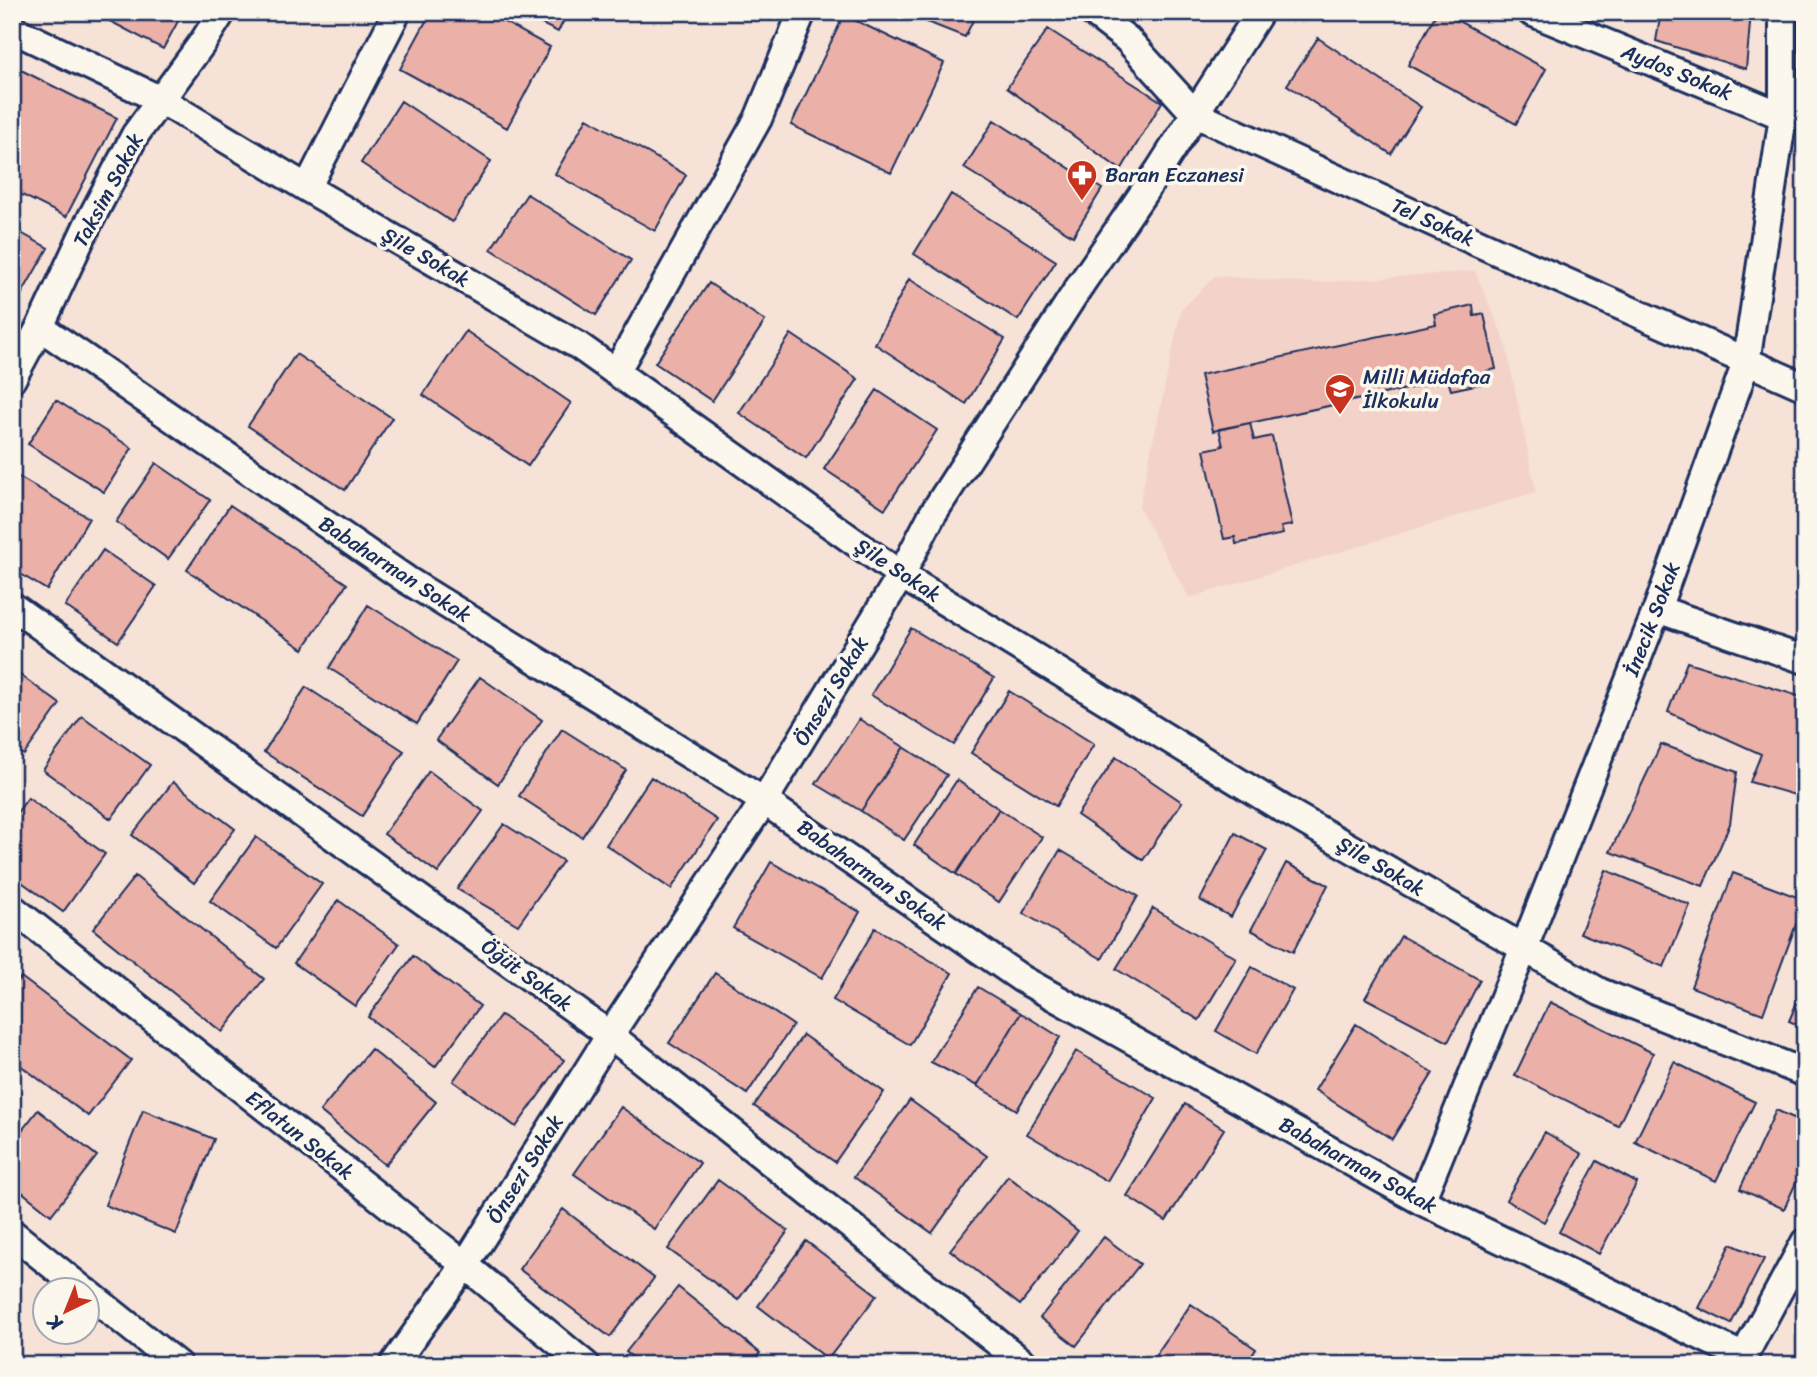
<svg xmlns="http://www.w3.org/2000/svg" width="1817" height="1377" font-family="Sriracha,sans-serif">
  <rect width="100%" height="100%" fill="#f6e2d7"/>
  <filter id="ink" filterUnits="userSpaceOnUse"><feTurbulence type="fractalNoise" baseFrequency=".0143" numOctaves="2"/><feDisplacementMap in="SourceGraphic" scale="14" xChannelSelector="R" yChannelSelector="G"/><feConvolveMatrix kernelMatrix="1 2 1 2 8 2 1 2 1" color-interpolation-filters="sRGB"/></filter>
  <g filter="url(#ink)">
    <path fill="#f3d3c9" d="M 1475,271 L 1505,341 L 1536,492 L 1189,598 L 1139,507 L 1181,310 L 1215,276 L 1314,283 Z"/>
    <path fill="#ebb0a7" stroke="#1b2f5e" stroke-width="2" d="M 107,12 L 183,12 L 163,49 L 104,18 Z
      M 431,12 L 486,12 L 550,47 L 507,128 L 400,69 Z
      M 517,12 L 568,12 L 558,32 Z
      M 902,12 L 977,12 L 965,37 Z
      M 1437,12 L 1442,12 L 1546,69 L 1516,124 L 1408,65 Z
      M 1661,12 L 1751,12 L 1746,69 L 1656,41 Z
      M 844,15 L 944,63 L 891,173 L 791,125 Z
      M 1048,29 L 1162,102 L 1121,170 L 1007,88 Z
      M 1318,38 L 1421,107 L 1391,154 L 1287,85 Z
      M 17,68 L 117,118 L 66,217 L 12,190 L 12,77 Z
      M 401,101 L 491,161 L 452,222 L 361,163 Z
      M 587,118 L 686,175 L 655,231 L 555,174 Z
      M 994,120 L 1102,189 L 1073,236 L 964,168 Z
      M 527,194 L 631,260 L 596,315 L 491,249 Z
      M 951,194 L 1056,261 L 1018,320 L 914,254 Z
      M 12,228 L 48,248 L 12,311 Z
      M 909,279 L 1005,339 L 966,404 L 875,344 Z
      M 709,283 L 765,321 L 712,401 L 655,363 Z
      M 1473,305 L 1474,316 L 1484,314 L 1496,369 L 1487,371 L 1489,382 L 1451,390 L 1448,380 L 1213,431 L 1200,375 L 1436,324 L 1434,314 Z
      M 466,331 L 571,403 L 528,466 L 423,395 Z
      M 791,334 L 858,379 L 806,458 L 739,413 Z
      M 296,354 L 392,418 L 345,490 L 248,426 Z
      M 877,390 L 937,430 L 885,509 L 824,469 Z
      M 56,400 L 132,448 L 104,492 L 28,444 Z
      M 1250,423 L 1254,440 L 1272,436 L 1292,525 L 1281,527 L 1283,534 L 1236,544 L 1235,537 L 1224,539 L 1204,450 L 1223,446 L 1219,429 Z
      M 156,463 L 210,500 L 168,559 L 116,522 Z
      M 12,473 L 89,518 L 47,590 L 12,569 Z
      M 230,505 L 347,584 L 303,649 L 187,570 Z
      M 103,550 L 156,586 L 118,642 L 65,606 Z
      M 368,605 L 457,661 L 417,724 L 329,668 Z
      M 911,628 L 994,678 L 954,745 L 871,695 Z
      M 1687,662 L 1805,698 L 1805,798 L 1750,782 L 1761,754 L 1668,712 Z
      M 12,669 L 60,704 L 24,755 L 12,747 Z
      M 480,677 L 542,720 L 498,784 L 436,740 Z
      M 306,687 L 404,751 L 362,816 L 264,752 Z
      M 1009,691 L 1094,744 L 1056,806 L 971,753 Z
      M 82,716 L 150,765 L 111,819 L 43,770 Z
      M 859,719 L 904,747 L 861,811 L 816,784 Z
      M 562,729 L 626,770 L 582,837 L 519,796 Z
      M 1661,744 L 1737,772 L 1730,824 L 1703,886 L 1610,852 Z
      M 904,747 L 947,775 L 904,840 L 861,811 Z
      M 1116,757 L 1182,802 L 1143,860 L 1077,815 Z
      M 429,771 L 483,811 L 438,873 L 384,834 Z
      M 651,777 L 717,820 L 671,889 L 606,845 Z
      M 957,780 L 999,809 L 956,874 L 914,845 Z
      M 173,782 L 235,829 L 194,883 L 132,835 Z
      M 28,798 L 105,854 L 63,912 L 12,875 L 12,819 Z
      M 999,809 L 1042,837 L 999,902 L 956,874 Z
      M 504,824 L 563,861 L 518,925 L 457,889 Z
      M 1235,833 L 1267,850 L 1231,917 L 1200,900 Z
      M 256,837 L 322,884 L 276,948 L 210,901 Z
      M 1060,850 L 1138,896 L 1102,959 L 1023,913 Z
      M 771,862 L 860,912 L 822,978 L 733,928 Z
      M 1286,863 L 1328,885 L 1293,952 L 1251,930 Z
      M 1606,870 L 1690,905 L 1664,967 L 1580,933 Z
      M 1733,873 L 1805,900 L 1763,1014 L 1691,987 Z
      M 135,876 L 264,979 L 222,1032 L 93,929 Z
      M 338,900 L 399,944 L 355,1006 L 294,963 Z
      M 1153,908 L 1236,958 L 1199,1020 L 1116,969 Z
      M 875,928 L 952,973 L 910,1045 L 833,1000 Z
      M 1401,936 L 1480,980 L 1448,1042 L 1365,998 Z
      M 413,956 L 480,1006 L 435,1067 L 368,1017 Z
      M 1252,967 L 1293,990 L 1256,1054 L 1216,1031 Z
      M 715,973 L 793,1025 L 747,1094 L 669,1043 Z
      M 21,977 L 131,1060 L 88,1116 L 12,1059 L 12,988 Z
      M 1805,983 L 1805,1028 L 1789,1021 Z
      M 978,987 L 1021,1013 L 977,1086 L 931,1062 Z
      M 1550,1002 L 1653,1053 L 1618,1126 L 1515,1075 Z
      M 1021,1013 L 1060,1037 L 1017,1110 L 977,1086 Z
      M 501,1015 L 564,1060 L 516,1127 L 453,1081 Z
      M 1356,1024 L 1433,1073 L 1392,1139 L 1315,1090 Z
      M 803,1035 L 884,1092 L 835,1162 L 754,1106 Z
      M 371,1049 L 436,1102 L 385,1165 L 320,1111 Z
      M 1076,1051 L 1156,1098 L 1107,1181 L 1027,1134 Z
      M 1674,1062 L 1755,1102 L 1716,1181 L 1635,1142 Z
      M 910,1100 L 987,1156 L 932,1233 L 854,1177 Z
      M 1185,1104 L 1224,1129 L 1166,1221 L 1127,1196 Z
      M 621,1107 L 700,1163 L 654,1229 L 574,1174 Z
      M 38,1110 L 97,1156 L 51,1215 L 12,1184 L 12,1143 Z
      M 143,1110 L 214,1139 L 176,1234 L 105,1205 Z
      M 1776,1110 L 1805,1123 L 1805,1163 L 1784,1209 L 1740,1189 Z
      M 1545,1132 L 1582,1154 L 1544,1222 L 1506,1200 Z
      M 1597,1161 L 1637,1183 L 1599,1254 L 1559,1232 Z
      M 1008,1176 L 1078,1231 L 1020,1305 L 950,1250 Z
      M 718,1180 L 788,1231 L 738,1300 L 668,1249 Z
      M 563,1209 L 654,1278 L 610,1337 L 519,1269 Z
      M 1104,1237 L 1140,1264 L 1076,1346 L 1040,1318 Z
      M 806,1241 L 877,1295 L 828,1359 L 758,1306 Z
      M 1731,1244 L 1764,1259 L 1731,1324 L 1699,1308 Z
      M 678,1287 L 760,1353 L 750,1365 L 642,1365 L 626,1352 Z
      M 1191,1304 L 1256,1349 L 1246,1365 L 1149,1365 Z"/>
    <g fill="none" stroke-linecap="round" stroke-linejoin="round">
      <g stroke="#1b2f5e" stroke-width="32">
        <path id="street" d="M 1092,12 L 1127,39 L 1195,114 L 1507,256 L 1805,387
          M 1531,12 L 1783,116
          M 12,29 L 161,100 L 307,188 L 579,346 L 901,575 L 1283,809 L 1600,992 L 1805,1073
          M 307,188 L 397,12
          M 40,327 L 407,580 L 764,801 L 1022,979 L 1421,1201 L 1742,1356
          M 616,372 L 758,119 L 802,12
          M 12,379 L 40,327 L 87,226 L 135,135 L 203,42 L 222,12
          M 12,606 L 610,1035 L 1026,1365
          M 1657,609 L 1805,660
          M 12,908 L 465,1265 L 586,1365
          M 1421,1201 L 1524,948 L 1657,609 L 1746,363 L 1783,116 L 1783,12
          M 12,1233 L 83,1290
          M 88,1293 L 178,1365
          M 393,1365 L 465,1265 L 610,1035 L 764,801 L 901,575 L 932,515 L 1081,284 L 1159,170 L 1260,12
          M 1739,1365 L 1805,1242"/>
      </g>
      <use href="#street" stroke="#fbf7ec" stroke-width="26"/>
    </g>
  </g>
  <defs>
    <g id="pharmacy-pin" transform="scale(1.575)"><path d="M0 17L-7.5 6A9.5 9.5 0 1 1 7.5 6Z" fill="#c8321e" stroke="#fbf7ec"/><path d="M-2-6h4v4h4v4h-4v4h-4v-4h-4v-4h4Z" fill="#fff"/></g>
    <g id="school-pin" transform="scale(1.575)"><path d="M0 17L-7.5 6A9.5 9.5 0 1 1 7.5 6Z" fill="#c8321e" stroke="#fbf7ec"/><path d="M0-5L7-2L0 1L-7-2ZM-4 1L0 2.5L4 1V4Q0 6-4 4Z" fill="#fff"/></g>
  </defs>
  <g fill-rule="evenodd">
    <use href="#pharmacy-pin" x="1082" y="175"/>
    <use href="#school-pin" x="1340" y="389"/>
  </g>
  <g text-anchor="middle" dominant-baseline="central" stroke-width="7" stroke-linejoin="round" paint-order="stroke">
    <g font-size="21" fill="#1b2f5e" stroke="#fbf7ec">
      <text transform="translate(1677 72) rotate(22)">Aydos Sokak</text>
      <text transform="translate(108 190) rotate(-62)">Taksim Sokak</text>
      <text transform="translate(1433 222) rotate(24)">Tel Sokak</text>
      <text transform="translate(426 257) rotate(30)">Şile Sokak</text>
      <text transform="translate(395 569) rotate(33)">Babaharman Sokak</text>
      <text transform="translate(898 570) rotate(33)">Şile Sokak</text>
      <text transform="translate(1652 619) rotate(-69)">İnecik Sokak</text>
      <text transform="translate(831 691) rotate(-59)">Önsezi Sokak</text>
      <text transform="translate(1381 866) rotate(30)">Şile Sokak</text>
      <text transform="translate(872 875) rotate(35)">Babaharman Sokak</text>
      <text transform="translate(527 975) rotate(36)">Öğüt Sokak</text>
      <text transform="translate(300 1135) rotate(38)">Eflatun Sokak</text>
      <text transform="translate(1358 1165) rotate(29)">Babaharman Sokak</text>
      <text transform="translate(525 1169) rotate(-58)">Önsezi Sokak</text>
    </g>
    <g font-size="21" fill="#1b2f5e" stroke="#fbf7ec" text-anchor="start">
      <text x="1105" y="175">Baran Eczanesi</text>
      <text x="1363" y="377">Milli Müdafaa<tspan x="1363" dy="24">İlkokulu</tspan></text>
    </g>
  </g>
  <rect width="1817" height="1377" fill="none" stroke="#fbf7ec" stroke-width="42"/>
  <rect x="21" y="21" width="1775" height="1335" fill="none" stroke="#1b2f5e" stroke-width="2.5" filter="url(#ink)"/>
  <g transform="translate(66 1311) rotate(223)"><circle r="33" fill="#fbf7ec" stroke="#a1a7b3" stroke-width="2"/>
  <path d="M0-5L12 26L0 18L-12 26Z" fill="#c8321e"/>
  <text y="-10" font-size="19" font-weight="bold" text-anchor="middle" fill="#1b2f5e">K</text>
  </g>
</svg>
